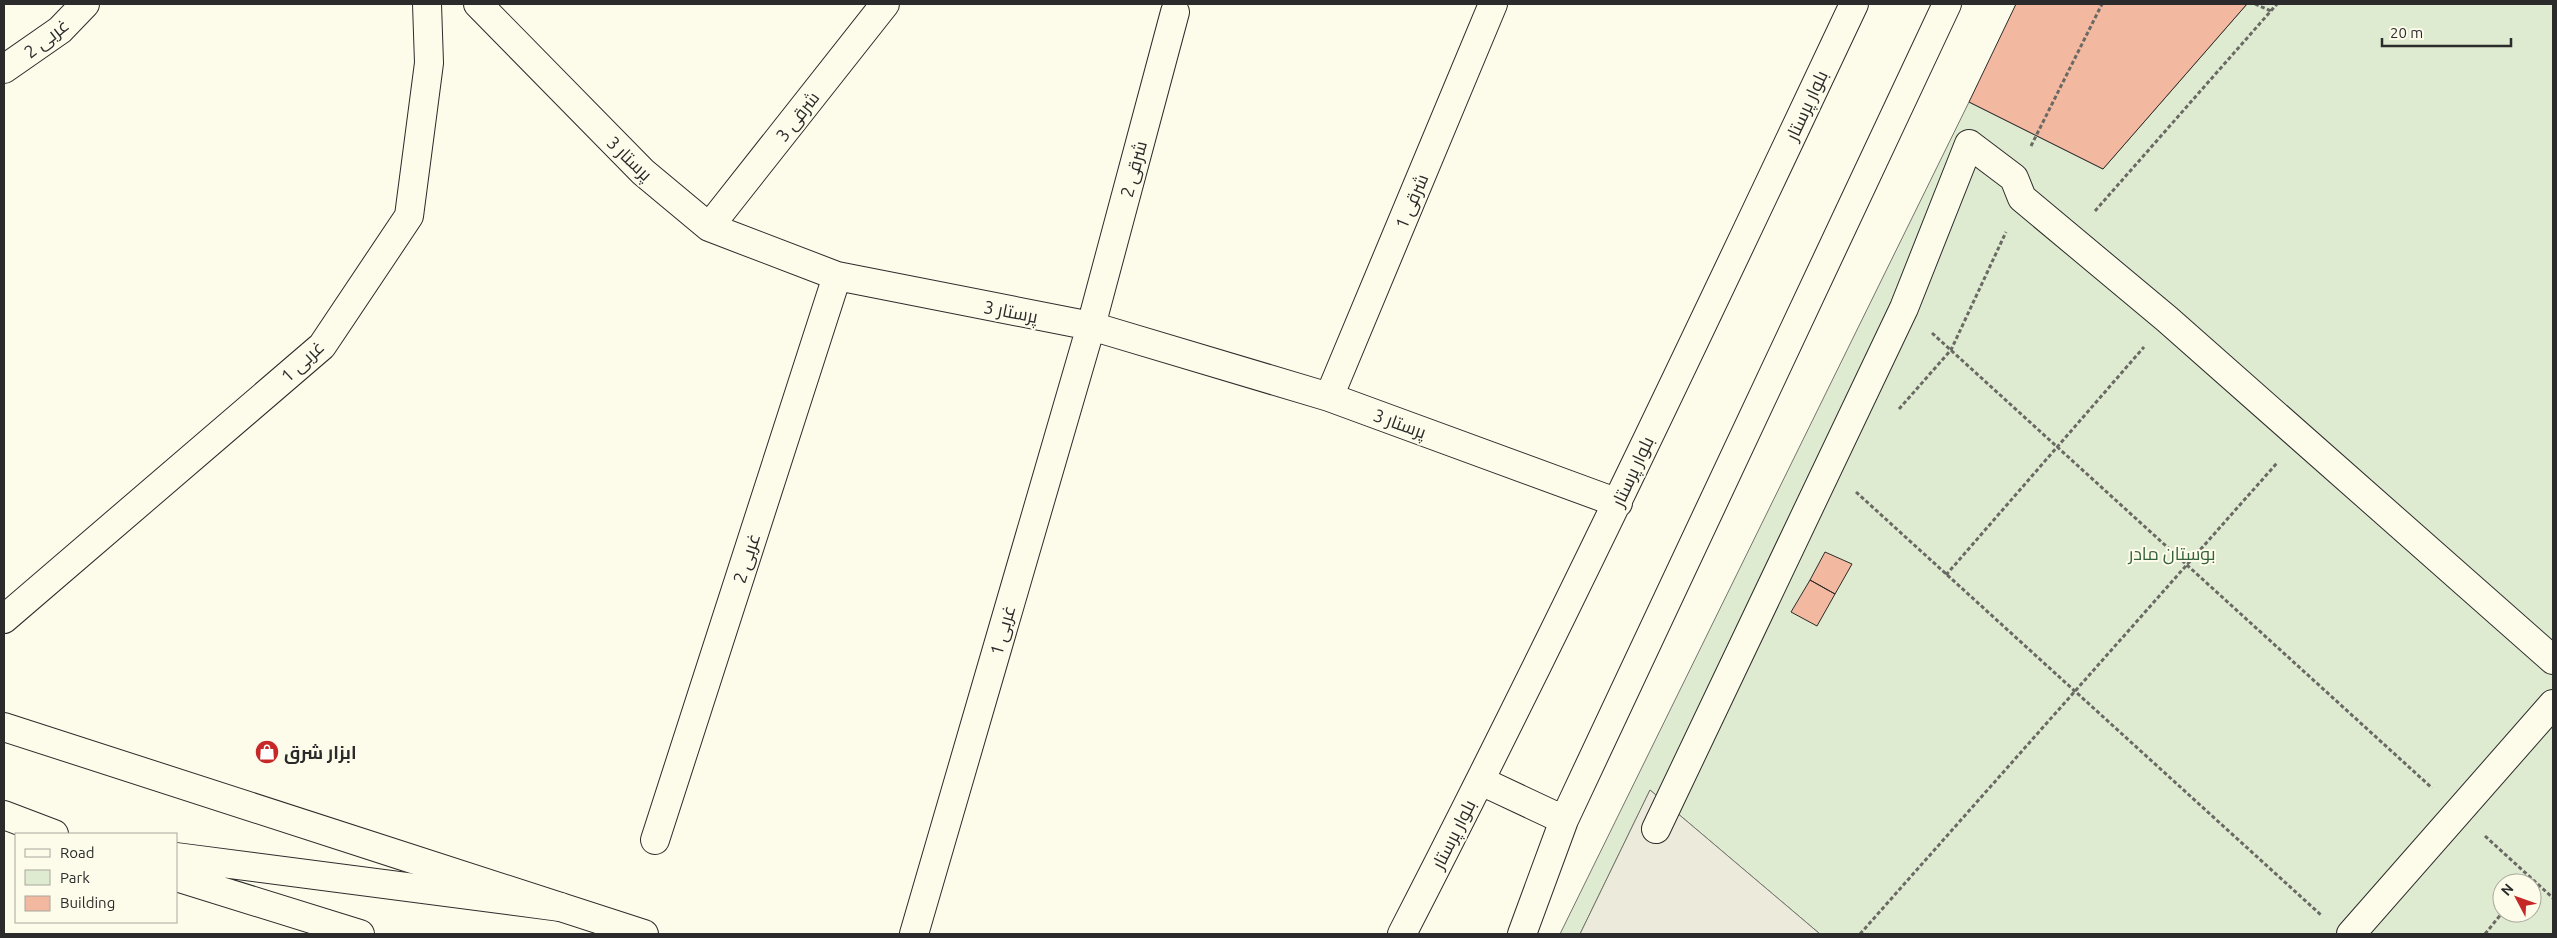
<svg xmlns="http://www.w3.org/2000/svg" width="2557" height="938" font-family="Ubuntu,Cairo,sans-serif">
  <rect width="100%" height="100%" fill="#fdfbea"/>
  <path fill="#deebd1" stroke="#74746e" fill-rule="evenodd" d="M 2247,4 L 2553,4 L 2553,934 L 1820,934 L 1650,790 L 1580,934 L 1560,934 L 1969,102 L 2103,169 ZM 2502,883 L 2532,883 L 2532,913 L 2502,913 Z"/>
  <path fill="#eceadb" stroke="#74746e" d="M 1650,790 L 1820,934 L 1580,934 Z"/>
  <path fill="#f2b8a0" stroke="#2b2b2b" d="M 2016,4 L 2247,4 L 2103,169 L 1969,102 Z
    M 1825,552 L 1852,564 L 1835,594 L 1810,580 Z
    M 1810,580 L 1835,594 L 1817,626 L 1791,612 Z"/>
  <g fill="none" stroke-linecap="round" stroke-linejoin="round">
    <g stroke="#2b2b2b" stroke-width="30">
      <path id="minor" d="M 478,4 L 643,172 L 709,227 L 837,276 L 1091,326 L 1329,397 L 1618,503
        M 4,69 L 60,30 L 85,4
        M 709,227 L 885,4
        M 1329,397 L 1493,4
        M 4,619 L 322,346 L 409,216 L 429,63 L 427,4
        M 1481,781 L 1564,820
        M 1656,829 L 1904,308 L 1969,144 L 2014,178 L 2022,198 L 2167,319 L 2553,660
        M 655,840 L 837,276
        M 914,934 L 1091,326 L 1175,12
        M 1402,934 C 1560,627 1707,316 1854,4
        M 1522,934 L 1564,820 L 1947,4
        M 2351,934 L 2553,704"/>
    </g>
    <g stroke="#2b2b2b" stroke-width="30">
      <path id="major" d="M 4,727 L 644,934"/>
    </g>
    <g stroke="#2b2b2b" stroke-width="30">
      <path id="highway" d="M 4,815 L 54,834
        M 176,857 L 560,907
        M 176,877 L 360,934"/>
    </g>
    <path stroke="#6a6964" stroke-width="3" stroke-dasharray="4 2.5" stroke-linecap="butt" d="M 2255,4 L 2271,11
      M 2031,146 L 2102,4
      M 2095,211 L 2277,4
      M 1932,333 L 2432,788
      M 1899,409 L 1951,350 L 2006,232
      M 1856,492 L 2321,915
      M 1946,575 L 2144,347
      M 2485,836 L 2553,898
      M 1860,934 L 2277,463
      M 2485,934 L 2502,913"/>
    <use href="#minor" stroke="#fdfbea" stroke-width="28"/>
    <use href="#major" stroke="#fdfbea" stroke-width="28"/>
    <use href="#highway" stroke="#fdfbea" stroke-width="28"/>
  </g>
  <defs>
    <g id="shop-disc" transform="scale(1.25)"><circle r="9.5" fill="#c62828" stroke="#fdfbea"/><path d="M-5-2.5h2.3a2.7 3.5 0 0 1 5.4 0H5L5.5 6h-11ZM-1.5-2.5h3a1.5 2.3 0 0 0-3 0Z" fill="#fff"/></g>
  </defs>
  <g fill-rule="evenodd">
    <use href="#shop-disc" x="267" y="752"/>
  </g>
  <g text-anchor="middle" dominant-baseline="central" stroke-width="4" stroke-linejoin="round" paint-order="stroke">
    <g font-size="18" fill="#2b2b2b" stroke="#fdfbea">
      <text transform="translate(46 38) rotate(-38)">غربی 2</text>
      <text transform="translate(1806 105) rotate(-65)">بلوار پرستار</text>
      <text transform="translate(797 116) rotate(-52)">شرقی 3</text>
      <text transform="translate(630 158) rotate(44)">پرستار 3</text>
      <text transform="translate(1133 169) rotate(-75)">شرقی 2</text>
      <text transform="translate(1411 201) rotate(-67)">شرقی 1</text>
      <text transform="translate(1011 311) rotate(11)">پرستار 3</text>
      <text transform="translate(302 361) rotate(-43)">غربی 1</text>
      <text transform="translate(1400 423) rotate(20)">پرستار 3</text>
      <text transform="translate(1632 471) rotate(-65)">بلوار پرستار</text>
      <text transform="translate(746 558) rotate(-72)">غربی 2</text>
      <text transform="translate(1002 630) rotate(-74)">غربی 1</text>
      <text transform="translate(1453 834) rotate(-63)">بلوار پرستار</text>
    </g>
    <g font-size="18" fill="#34623c" stroke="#fdfbea">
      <text x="2172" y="553">بوستان مادر</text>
    </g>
    <g font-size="18" font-weight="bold" fill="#2b2b2b" stroke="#fdfbea" text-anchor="start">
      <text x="284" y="752">ابزار شرق</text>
    </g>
  </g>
  <rect width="2557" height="938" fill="none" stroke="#2b2b2b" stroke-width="10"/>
  <rect x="15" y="833" width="162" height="90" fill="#fdfbea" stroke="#a9a89e"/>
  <rect x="25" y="849" width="25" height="8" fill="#fdfbea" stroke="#a9a89e"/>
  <text x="60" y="858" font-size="15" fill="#2b2b2b">Road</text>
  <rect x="25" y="870" width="25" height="15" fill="#deebd1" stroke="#a9a89e"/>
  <text x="60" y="883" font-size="15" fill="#2b2b2b">Park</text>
  <rect x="25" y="896" width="25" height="15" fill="#f2b8a0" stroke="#a9a89e"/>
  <text x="60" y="908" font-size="15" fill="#2b2b2b">Building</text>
  <g transform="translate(2517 898) rotate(311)"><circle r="24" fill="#fdfbea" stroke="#a9a89e"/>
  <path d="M0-4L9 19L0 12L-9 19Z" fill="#c62828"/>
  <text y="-8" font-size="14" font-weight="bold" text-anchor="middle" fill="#2b2b2b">N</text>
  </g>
  <path d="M2382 38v8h129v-8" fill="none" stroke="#2b2b2b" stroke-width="2.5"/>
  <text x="2390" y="38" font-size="15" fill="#2b2b2b" stroke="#fdfbea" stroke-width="4" paint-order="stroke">20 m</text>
</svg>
